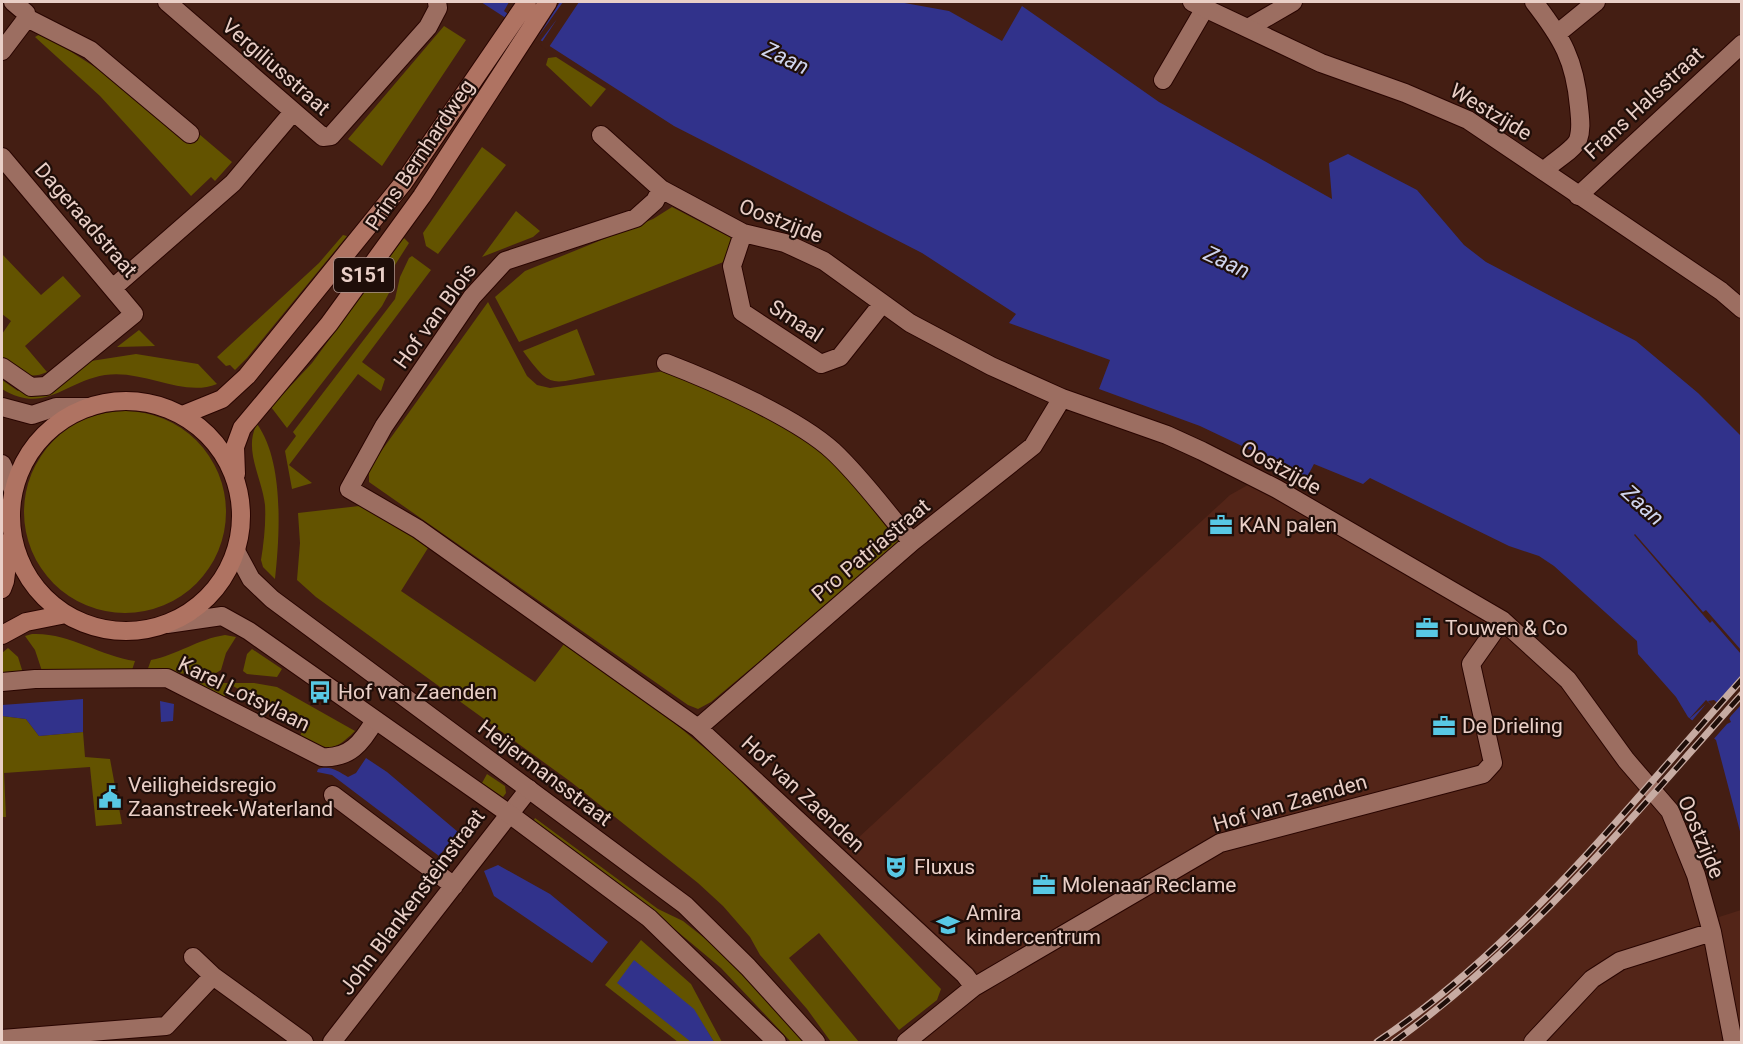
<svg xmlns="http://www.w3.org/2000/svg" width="1743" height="1044" font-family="Roboto,sans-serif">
  <rect width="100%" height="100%" fill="#441e13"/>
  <path fill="#532518" d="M 1255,481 L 1488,619 L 1602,710 L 1692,859 L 1734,1042 L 895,1042 L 977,972 L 845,850 L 1230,495 Z
    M 1741,910 L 1741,1042 L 1719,917 Z"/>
  <path fill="#635300" d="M 444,26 L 466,40 L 382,166 L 348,139 Z
    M 42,33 L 199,134 L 232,162 L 215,181 L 211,177 L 191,196 L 100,96 L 35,37 Z
    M 556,57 L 606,89 L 591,107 L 546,65 L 548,58 Z
    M 482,147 L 506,165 L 438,254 L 426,246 L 423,233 Z
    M 672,207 L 735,240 L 726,261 L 519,342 L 495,297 L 525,271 L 653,219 Z
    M 516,211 L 540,231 L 533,237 L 482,257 Z
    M 343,235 L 347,236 L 247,358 L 235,370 L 230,365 L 226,366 L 217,357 L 319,263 Z
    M 404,238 L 409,243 L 395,265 L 389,293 L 382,306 L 287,428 L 271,407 L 312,363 Z
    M 2,254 L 41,295 L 63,276 L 81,296 L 25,346 L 47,372 C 28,381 17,371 2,362 L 2,334 L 11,321 L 2,314 Z
    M 412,256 L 431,270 L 362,362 L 385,379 L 381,391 L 358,374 L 289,465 L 312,483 L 292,489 L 285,451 L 296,436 L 293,432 L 395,299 L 400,277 L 409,258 Z
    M 488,302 L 527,376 L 537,385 L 550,388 L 665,371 L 770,413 L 810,439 L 899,526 L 905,539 L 711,702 L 698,709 L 688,705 L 369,482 L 369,470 L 377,457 Z
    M 577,329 L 595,375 C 550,384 551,389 523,351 Z
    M 139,330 L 155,346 L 117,347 Z
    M 136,354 L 198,364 L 217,384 C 183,398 144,369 105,375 C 64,382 44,415 2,389 L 2,380 L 18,391 L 21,388 L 55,389 L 91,361 Z
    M24 512a101 101 0 1 1 202 0a101 101 0 1 1-202 0Z
    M 257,424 C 284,461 280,534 275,579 L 263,567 L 261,560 C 264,542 266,522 265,505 C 262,478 243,449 257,424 Z
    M 368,505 L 428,548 L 401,591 L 535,682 L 564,644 L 671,720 L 726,766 L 941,989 L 937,1000 L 899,1030 L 819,933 L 789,958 L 859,1042 L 831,1042 L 807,1009 L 760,955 L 750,937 L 723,906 L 698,883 L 571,782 L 316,597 L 297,580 L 300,543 L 298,513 Z
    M 32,634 C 68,632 100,656 135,661 L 131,673 L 42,671 L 35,650 L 25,636 Z
    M 225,635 L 236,637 L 226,653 L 221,670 L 216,673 L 146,674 L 151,660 C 177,655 198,639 225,635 Z
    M 8,648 L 18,657 L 23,673 L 2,675 L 2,653 Z
    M 252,649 L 282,669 L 277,677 L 247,674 L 243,671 L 247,654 Z
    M 194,683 L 254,683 L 277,687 L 355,731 C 331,755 327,748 299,738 L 304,727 L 233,686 L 222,699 Z
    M 2,716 L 26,719 L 39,736 L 83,732 L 85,757 L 110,759 L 122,824 L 96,826 L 90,767 L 4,773 L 6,817 L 2,817 Z
    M 487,774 L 505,786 L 506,793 L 503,797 L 482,783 Z
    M 535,818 L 658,909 L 683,921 L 732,960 L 806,1042 L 791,1042 L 721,968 L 629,891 L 534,820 Z
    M 641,940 L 691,984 L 722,1042 L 714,1042 L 693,1009 L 689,1040 L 691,1042 L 678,1042 L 605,985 Z"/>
  <path fill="#31328b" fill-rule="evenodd" d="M 481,2 L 899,2 L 949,11 L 1002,41 L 1022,6 L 1159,102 L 1332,199 L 1329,163 L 1348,154 L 1417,190 L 1464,245 L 1486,262 L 1636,341 L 1698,393 L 1741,436 L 1741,835 L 1716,740 L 1688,717 L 1676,697 L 1638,654 L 1637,641 L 1554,566 L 1539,556 L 1509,546 L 1370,478 L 1363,484 L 1314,464 L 1307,477 L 1200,426 L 1099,389 L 1110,360 L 1009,323 L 1016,314 L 922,253 L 674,126 ZM 1714,700 L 1731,715 L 1727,723 L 1708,701 Z
    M 83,699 L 83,732 L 39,736 L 26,719 L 2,716 L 2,705 Z
    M 160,701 L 174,704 L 173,721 L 161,722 Z
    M 366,758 L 387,772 L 458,832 L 439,856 L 332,775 L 317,772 L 318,769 C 330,765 338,771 348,777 L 356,773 Z
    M 498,865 L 550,894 L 608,942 L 592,963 L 494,896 L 484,871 Z
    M 634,960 L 694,1009 L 714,1042 L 691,1042 L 617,983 Z"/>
  <path fill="#441e13" d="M 509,2 L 515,2 L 509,12 L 516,2 L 560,2 L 538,37 L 563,2 L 579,2 L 547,50 L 540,45 L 557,19 L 538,44 L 509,26 L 508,14 L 504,11 Z
    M 1635,534 L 1703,612 L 1706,610 L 1741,650 L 1741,654 L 1707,615 L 1712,621 L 1710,623 L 1634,535 Z
    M 1741,676 L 1741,705 L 1729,718 L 1731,722 L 1727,724 L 1712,741 L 1691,722 L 1706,704 L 1688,720 L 1706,700 L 1726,719 L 1728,717 L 1715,706 Z"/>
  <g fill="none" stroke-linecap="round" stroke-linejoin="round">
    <g stroke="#290500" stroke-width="20">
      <path id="street" d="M 167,2 L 323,137 L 331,136 L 428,27 L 438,8 L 437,2
        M 1534,2 C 1562,38 1575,60 1579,107 C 1580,118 1582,129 1578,140 C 1573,151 1553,161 1544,171
        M 27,18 L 90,50 L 190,134
        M 1248,28 L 1293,2
        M 1558,33 L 1596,2
        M 2,51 L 27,18 L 26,13 L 13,2
        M 1163,80 L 1205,8
        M 601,135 L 661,189 L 743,233 L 785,243 L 824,261 L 910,323 L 991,366 L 1062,398 L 1167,435 L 1202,451 L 1277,489 L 1502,620 L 1568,680 L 1626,760 L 1670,811 L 1696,875 L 1712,932 L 1733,1042
        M 2,157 L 134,314 L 46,386 L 31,387 L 2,367
        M 661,189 L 655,201 L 636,218 L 505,261 L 472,297 L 384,426 L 349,489 L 418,529 L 698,728 L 965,975 L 974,987
        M 1578,196 L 1742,44
        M 743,233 L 732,266 L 742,312 L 821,364 L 840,357 L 882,304
        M 114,287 L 233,183 L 293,112
        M 666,363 C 713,381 797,418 833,451 C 862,478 886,512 912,542
        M 2,682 L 35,679 L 167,678 L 322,757 C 349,759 362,743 375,720
        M 698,728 L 912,542 L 1033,446 L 1062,398
        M 333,795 L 454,886
        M 193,957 L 213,976 L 304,1042
        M 2,1039 L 166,1026 L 213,976
        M 332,1042 L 529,789
        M 906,1042 L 974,987 L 1220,843 L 1483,774 L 1493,763 L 1471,664 L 1502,620
        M 1533,1042 L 1592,979 L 1620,961 L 1712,932"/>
    </g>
    <g stroke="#290500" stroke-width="20">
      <path id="secondary" d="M 1192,2 L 1321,63 L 1405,93 L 1468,120 L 1721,291 L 1742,309
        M 2,407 L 32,415 L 56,407 L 89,407
        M 2,464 L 13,490
        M 237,553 L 251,579 L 272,599 L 685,905 L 748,967 L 816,1042
        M 167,624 L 222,616 L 249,631 L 508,813 L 649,918 L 777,1042"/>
    </g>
    <g stroke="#290500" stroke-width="20">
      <path id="primary" d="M11 516a115 115 0 1 1 230 0a115 115 0 1 1-230 0Z
        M 185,414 L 222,399 L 247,376 L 404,182 L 527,2
        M 236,474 L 235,447 L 242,428 L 329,324 L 422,196 L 548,2
        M 2,589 L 5,581 L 10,540
        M 2,635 L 26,622 L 66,614"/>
    </g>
    <use href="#street" stroke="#9c6e61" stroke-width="18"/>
    <use href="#secondary" stroke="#9c6e61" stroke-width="18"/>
    <use href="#primary" stroke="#af7362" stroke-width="18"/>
    <g stroke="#c7aba2" stroke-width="7">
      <path id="rail" d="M 1377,1042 C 1519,947 1628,806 1742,679
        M 1394,1042 C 1528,945 1632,817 1742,694"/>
    </g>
    <use href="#rail" stroke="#1f0e09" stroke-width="4.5" stroke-dasharray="14" stroke-linecap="butt"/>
  </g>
  <defs>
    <g id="office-bare" transform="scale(1.8)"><path d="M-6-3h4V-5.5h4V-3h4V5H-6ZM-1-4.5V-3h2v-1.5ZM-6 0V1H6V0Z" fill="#58c8e4" stroke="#1f0e09" stroke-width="2.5" paint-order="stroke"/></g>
    <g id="bus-bare" transform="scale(1.8)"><path d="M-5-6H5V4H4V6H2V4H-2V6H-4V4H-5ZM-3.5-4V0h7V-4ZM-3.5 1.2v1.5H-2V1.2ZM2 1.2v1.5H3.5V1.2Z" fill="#58c8e4" stroke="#1f0e09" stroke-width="2.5" paint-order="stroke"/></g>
    <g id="civic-bare" transform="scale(1.8)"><path d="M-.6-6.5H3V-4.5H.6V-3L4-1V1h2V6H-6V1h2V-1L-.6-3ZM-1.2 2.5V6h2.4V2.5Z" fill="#58c8e4" stroke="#1f0e09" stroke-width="2.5" paint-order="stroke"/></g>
    <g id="theatre-bare" transform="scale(1.8)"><path d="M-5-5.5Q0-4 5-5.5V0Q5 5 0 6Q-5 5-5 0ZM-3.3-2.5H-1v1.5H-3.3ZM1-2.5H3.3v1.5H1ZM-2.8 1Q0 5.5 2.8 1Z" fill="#58c8e4" stroke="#1f0e09" stroke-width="2.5" paint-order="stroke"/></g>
    <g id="school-bare" transform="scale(1.8)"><path d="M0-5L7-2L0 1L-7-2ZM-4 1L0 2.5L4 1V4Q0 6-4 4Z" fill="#58c8e4" stroke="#1f0e09" stroke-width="2.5" paint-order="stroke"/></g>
  </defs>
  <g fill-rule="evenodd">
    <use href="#office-bare" x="1221" y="525"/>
    <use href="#office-bare" x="1427" y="628"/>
    <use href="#bus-bare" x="320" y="692"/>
    <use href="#office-bare" x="1444" y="726"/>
    <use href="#civic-bare" x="110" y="797"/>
    <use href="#theatre-bare" x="896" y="867"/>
    <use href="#office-bare" x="1044" y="885"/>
    <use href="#school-bare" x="948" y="925"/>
  </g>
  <g text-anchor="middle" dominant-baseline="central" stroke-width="4.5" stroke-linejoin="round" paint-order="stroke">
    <rect fill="#1f0e09" stroke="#ac958e" stroke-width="1.5" x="334" y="258" width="60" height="34" rx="4.5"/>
    <g font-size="20" font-weight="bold" fill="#e9cfc7">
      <text x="364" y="275">S151</text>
    </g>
    <g font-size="21" fill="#e9cfc7" stroke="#1f0e09">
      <text transform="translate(276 67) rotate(41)">Vergiliusstraat</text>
      <text transform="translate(1644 103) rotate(-43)">Frans Halsstraat</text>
      <text transform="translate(1491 112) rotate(31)">Westzijde</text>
      <text transform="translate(420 155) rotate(-56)">Prins Bernhardweg</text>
      <text transform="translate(86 220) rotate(49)">Dageraadstraat</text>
      <text transform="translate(781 221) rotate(21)">Oostzijde</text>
      <text transform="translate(435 316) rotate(-54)">Hof van Blois</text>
      <text transform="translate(796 321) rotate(33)">Smaal</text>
      <text transform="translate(1281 468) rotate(29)">Oostzijde</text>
      <text transform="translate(871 550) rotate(-40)">Pro Patriastraat</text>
      <text transform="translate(244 694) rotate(26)">Karel Lotsylaan</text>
      <text transform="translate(545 773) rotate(37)">Heijermansstraat</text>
      <text transform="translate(803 794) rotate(43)">Hof van Zaenden</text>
      <text transform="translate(1290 803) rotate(-16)">Hof van Zaenden</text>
      <text transform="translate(1701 837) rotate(67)">Oostzijde</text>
      <text transform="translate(412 902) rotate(-53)">John Blankensteinstraat</text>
    </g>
    <g font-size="21" fill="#e9cfc7" stroke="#1f0e09" text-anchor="start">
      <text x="1239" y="525">KAN palen</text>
      <text x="1445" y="628">Touwen &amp; Co</text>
      <text x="338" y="692">Hof van Zaenden</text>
      <text x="1462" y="726">De Drieling</text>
      <text x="128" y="785">Veiligheidsregio<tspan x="128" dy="24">Zaanstreek-Waterland</tspan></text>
      <text x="914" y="867">Fluxus</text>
      <text x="1062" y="885">Molenaar Reclame</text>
      <text x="966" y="913">Amira<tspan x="966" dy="24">kindercentrum</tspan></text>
    </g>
    <g font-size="22" font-style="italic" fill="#cfd4ed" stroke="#1f0e09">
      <text transform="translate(786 58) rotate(25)">Zaan</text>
      <text transform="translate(1227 262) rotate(25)">Zaan</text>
      <text transform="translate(1643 505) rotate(42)">Zaan</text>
    </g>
  </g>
  <rect width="1743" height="1044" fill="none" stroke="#e9cfc7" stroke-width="6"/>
</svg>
